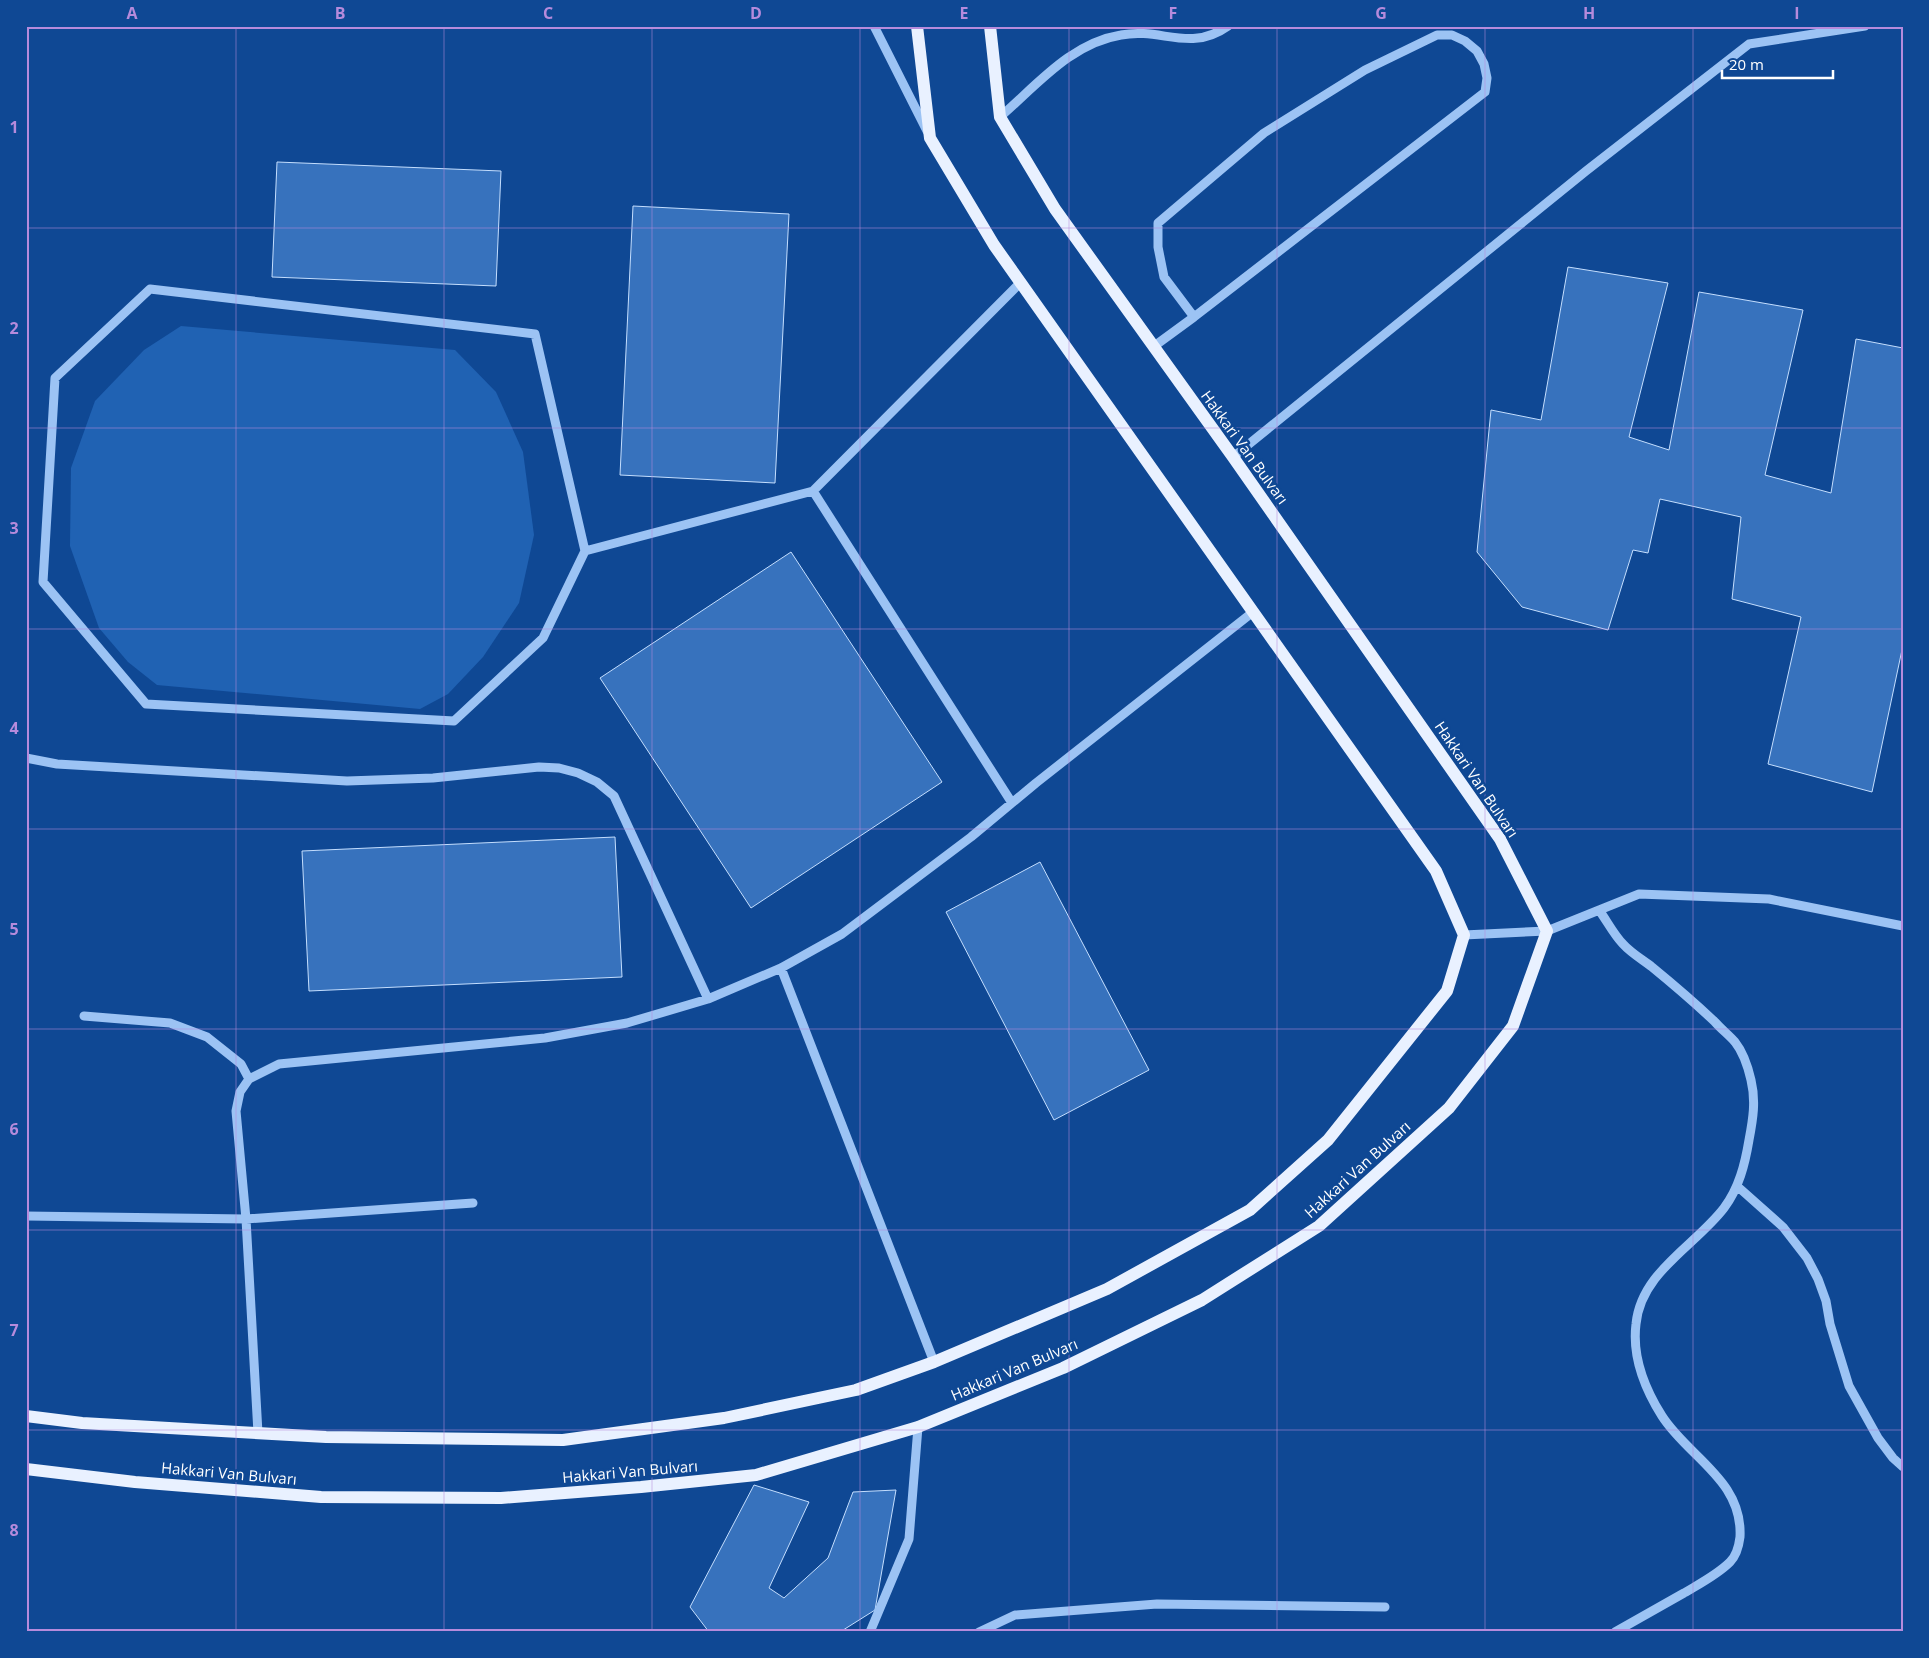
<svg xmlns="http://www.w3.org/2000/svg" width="1929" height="1658" font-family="'Open Sans',sans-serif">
  <rect width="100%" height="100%" fill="#0f4894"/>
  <path fill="#2062b3" d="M 181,326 L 455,350 L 496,392 L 523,452 L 534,535 L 519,603 L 483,657 L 448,694 L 420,709 L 157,685 L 128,662 L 99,628 L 70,546 L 71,468 L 95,401 L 144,350 Z"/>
  <path fill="#3772bd" stroke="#c4defe" d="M 277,162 L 501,171 L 496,286 L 272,277 Z
    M 633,206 L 789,214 L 775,483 L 620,475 Z
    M 1568,267 L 1668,283 L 1629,437 L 1669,450 L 1699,292 L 1803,310 L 1765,475 L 1831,493 L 1856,339 L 1903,348 L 1903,645 L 1872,792 L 1768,764 L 1801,617 L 1732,599 L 1741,517 L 1660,499 L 1648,553 L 1633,550 L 1608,630 L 1522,607 L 1477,552 L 1491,410 L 1541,420 Z
    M 791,552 L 942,782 L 751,908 L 600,678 Z
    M 615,837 L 622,977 L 309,991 L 302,851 Z
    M 1040,862 L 1149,1070 L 1054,1120 L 946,912 Z
    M 754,1485 L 809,1502 L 769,1588 L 784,1598 L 828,1558 L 853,1492 L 896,1490 L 875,1610 L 840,1632 L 709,1632 L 690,1607 Z"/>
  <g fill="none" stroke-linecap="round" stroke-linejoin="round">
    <path stroke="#9cc3f4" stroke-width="9" d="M 874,26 L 927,131
      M 1000,117 C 1037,85 1071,43 1121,35 C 1161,27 1190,53 1228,26
      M 1153,347 L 1194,317 L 1485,92 L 1487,78 L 1484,64 L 1477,51 L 1465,41 L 1452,35 L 1437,35 L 1365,70 L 1264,133 L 1158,223 L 1158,247 L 1164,277 L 1194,317
      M 1233,457 L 1586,171 L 1749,44 L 1865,26
      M 813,491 L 1012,803
      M 585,551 L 543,638 L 454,721 L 146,704 L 43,582 L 55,378 L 150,289 L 535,334 L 585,551 L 813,491 L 1020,283
      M 26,758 L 57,764 L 347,781 L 433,778 L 539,767 L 559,768 L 578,773 L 597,782 L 614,796 L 708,999
      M 1599,910 C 1607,921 1614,935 1623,944 C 1631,953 1643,960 1652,967 C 1674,985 1695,1003 1715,1022 C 1721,1029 1729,1035 1735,1042 C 1743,1052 1748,1067 1751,1080 C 1756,1101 1753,1119 1749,1140 C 1745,1164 1739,1188 1724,1208 C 1695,1246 1641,1272 1636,1324 C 1632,1356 1645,1389 1662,1416 C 1688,1457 1743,1480 1740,1537 C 1739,1545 1736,1556 1730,1562 C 1717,1575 1699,1584 1684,1593 C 1661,1606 1638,1619 1615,1632
      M 1464,935 L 1547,931 L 1639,894 L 1769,899 L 1903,926
      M 781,968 L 934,1362
      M 84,1016 L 170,1023 L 207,1037 L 241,1064 L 249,1079
      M 1737,1186 L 1783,1227 L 1807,1258 L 1818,1279 L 1826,1301 L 1830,1324 L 1849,1386 L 1878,1438 L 1893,1458 L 1903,1467
      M 26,1216 L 246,1219 L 473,1203
      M 258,1433 L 246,1219 L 236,1111 L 240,1092 L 249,1079 L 279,1064 L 545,1038 L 627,1023 L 708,999 L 781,968 L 842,934 L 971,837 L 1036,783 L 1253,612
      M 870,1632 L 909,1539 L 918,1427
      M 979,1632 L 1015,1615 L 1157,1604 L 1385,1607"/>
    <path stroke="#e9f1ff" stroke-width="12" d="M 26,1416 L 82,1423 L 326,1437 L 563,1440 L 724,1418 L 856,1390 L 934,1362 L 1107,1289 L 1250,1210 L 1328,1140 L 1447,991 L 1464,935 L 1436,871 L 994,245 L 930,138 L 917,26
      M 26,1469 L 135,1482 L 321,1497 L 501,1498 L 641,1487 L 756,1475 L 918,1427 L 1063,1368 L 1202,1300 L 1319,1226 L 1449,1108 L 1513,1026 L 1547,931 L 1500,839 L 1233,457 L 1055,209 L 1000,117 L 990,26"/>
  </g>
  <path fill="none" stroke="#b68bdc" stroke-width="1" stroke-opacity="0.55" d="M 236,26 L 236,1632M 444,26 L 444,1632M 652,26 L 652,1632M 860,26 L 860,1632M 1069,26 L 1069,1632M 1277,26 L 1277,1632M 1485,26 L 1485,1632M 1693,26 L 1693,1632M 26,228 L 1903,228M 26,428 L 1903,428M 26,629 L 1903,629M 26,829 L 1903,829M 26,1029 L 1903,1029M 26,1230 L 1903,1230M 26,1430 L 1903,1430"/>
  <g text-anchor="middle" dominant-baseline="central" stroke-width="5" stroke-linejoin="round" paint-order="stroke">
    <g font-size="15" fill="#fff" stroke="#0f4894">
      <text transform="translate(1245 447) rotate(54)">Hakkari Van Bulvarı</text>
      <text transform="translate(1477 779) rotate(56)">Hakkari Van Bulvarı</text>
      <text transform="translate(1357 1169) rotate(-42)">Hakkari Van Bulvarı</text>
      <text transform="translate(1014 1369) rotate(-23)">Hakkari Van Bulvarı</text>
      <text transform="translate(630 1471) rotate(-5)">Hakkari Van Bulvarı</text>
      <text transform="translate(229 1473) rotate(5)">Hakkari Van Bulvarı</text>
    </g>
  </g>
  <rect width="1929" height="1658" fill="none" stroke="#0f4894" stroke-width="55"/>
  <path d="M1722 70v8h111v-8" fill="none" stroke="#ffffff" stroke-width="2.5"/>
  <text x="1729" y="70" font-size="15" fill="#ffffff" stroke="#0f4894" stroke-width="4" paint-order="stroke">20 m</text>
  <rect x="28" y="28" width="1874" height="1602" fill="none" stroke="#b68bdc" stroke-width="2"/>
  <g font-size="16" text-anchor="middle" font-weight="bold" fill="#b68bdc">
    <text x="132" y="19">A</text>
    <text x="340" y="19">B</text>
    <text x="548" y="19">C</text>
    <text x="756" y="19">D</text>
    <text x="964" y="19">E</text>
    <text x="1173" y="19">F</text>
    <text x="1381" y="19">G</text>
    <text x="1589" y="19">H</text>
    <text x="1797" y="19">I</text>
    <text x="14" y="133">1</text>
    <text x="14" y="334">2</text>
    <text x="14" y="534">3</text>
    <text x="14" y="734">4</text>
    <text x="14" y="935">5</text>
    <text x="14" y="1135">6</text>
    <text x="14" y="1336">7</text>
    <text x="14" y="1536">8</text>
  </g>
</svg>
